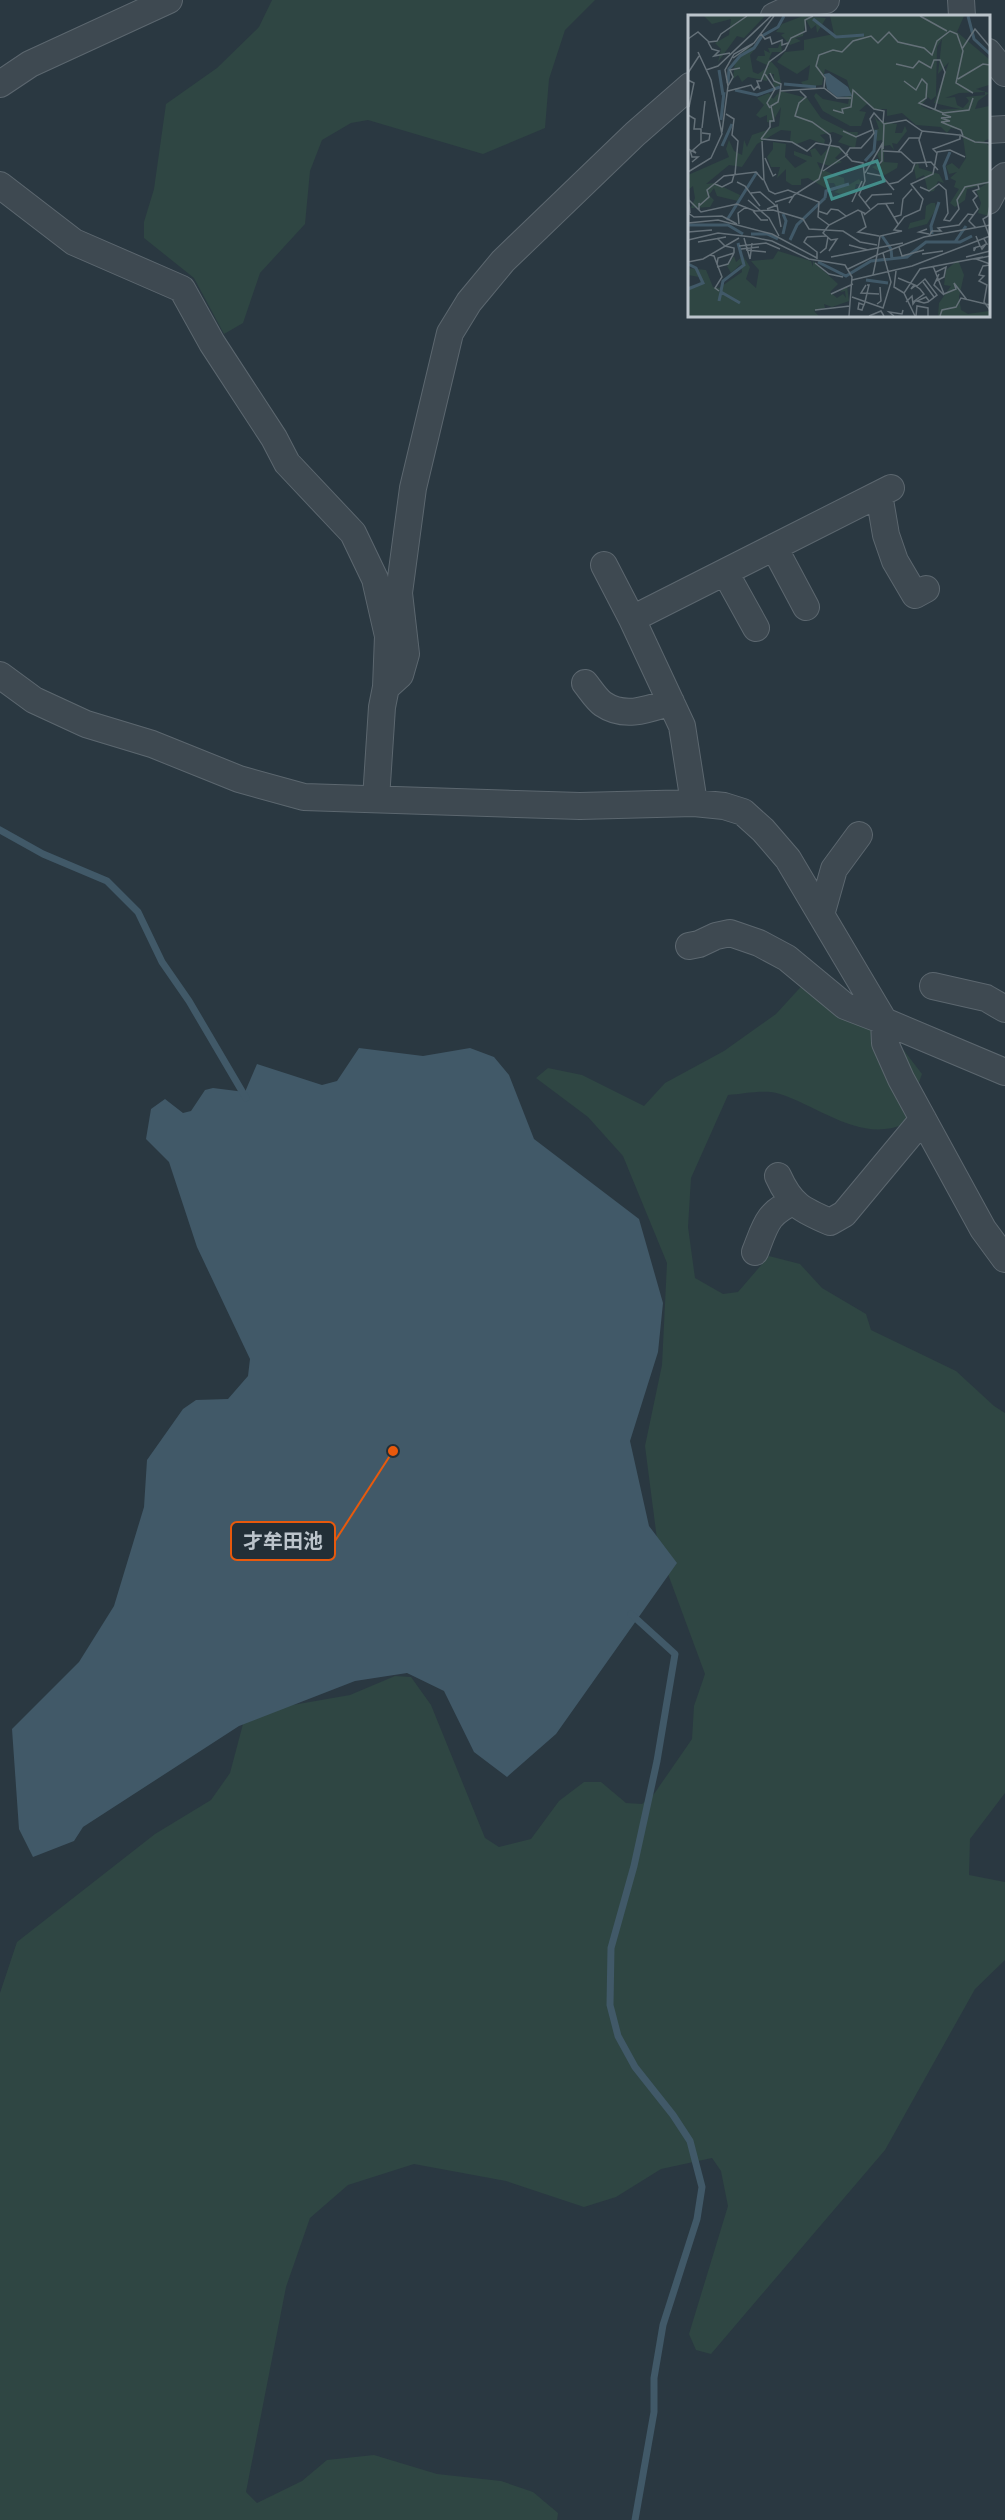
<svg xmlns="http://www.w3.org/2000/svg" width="1005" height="2520" font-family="Montserrat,'Noto Sans JP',sans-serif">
  <rect width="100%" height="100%" fill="#2a3841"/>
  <path fill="#2f4643" d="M 272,0 L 595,0 L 565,30 L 549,79 L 545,128 L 483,154 L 368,120 L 351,123 L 322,140 L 310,171 L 305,224 L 260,273 L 243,323 L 224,334 L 194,278 L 144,238 L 144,222 L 154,189 L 166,104 L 217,68 L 259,27 Z
    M 808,979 L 892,1035 L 922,1074 L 904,1124 C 861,1143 820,1107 780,1094 C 766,1089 743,1094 728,1095 L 691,1178 L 688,1227 L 695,1278 L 723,1294 L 738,1292 L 769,1256 L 800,1264 L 822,1288 L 866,1314 L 871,1330 L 956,1371 L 994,1406 L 1005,1413 L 1005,1793 L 970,1839 L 969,1875 L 1005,1882 L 1005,1960 L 975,1989 L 885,2150 L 711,2354 L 696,2350 L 689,2334 L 728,2206 L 721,2171 L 712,2158 L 661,2169 L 616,2197 L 584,2207 L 506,2181 L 414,2164 L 348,2185 L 310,2218 L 286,2287 L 246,2492 L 257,2503 L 302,2481 L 327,2460 L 374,2455 L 437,2474 L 501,2481 L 533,2492 L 558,2513 L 557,2520 L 0,2520 L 0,1993 L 17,1942 L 155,1834 L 211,1800 L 230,1773 L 243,1724 L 253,1712 L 350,1695 L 395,1676 L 411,1677 L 431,1705 L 485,1838 L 499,1847 L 531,1839 L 559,1801 L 584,1782 L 601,1782 L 626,1803 L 642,1804 L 654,1794 L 692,1739 L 694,1706 L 705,1674 L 658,1547 L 645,1446 L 662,1365 L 667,1263 L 623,1156 L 588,1117 L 536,1078 L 548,1068 L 582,1075 L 644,1106 L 665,1083 L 724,1051 L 776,1014 Z"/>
  <path fill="#415968" d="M 359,1048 L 423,1056 L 470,1048 L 494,1057 L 509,1075 L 534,1139 L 639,1219 L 663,1303 L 658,1352 L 630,1441 L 649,1526 L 677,1563 L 556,1734 L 507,1777 L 474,1752 L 444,1691 L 407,1673 L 355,1681 L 239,1726 L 83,1827 L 74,1841 L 33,1857 L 19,1829 L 12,1729 L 79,1662 L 114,1606 L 144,1507 L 147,1460 L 183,1409 L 196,1400 L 228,1399 L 248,1376 L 250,1359 L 197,1247 L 169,1162 L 146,1139 L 151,1109 L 165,1099 L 183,1113 L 191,1111 L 205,1090 L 213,1088 L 245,1092 L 257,1064 L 322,1085 L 337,1081 Z"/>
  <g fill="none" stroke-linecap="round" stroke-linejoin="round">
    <path stroke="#415968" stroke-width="7" d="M 0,830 L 43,854 L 107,881 L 138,912 L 162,962 L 189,1001 L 246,1098
      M 631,1614 L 675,1654 L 657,1761 L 634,1866 L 611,1948 L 610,2005 L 618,2036 L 635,2067 L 673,2115 L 690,2141 L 702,2187 L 697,2219 L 663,2325 L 654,2378 L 654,2412 L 635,2520"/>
    <g stroke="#5c676f" stroke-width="28">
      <path id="street" d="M 961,0 L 962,16
        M 774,16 L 805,2 L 826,0
        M 988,52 L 1005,73
        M 0,84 L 30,64 L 169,0
        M 988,130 L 1005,129
        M 0,185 L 74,242 L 182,289 L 212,343 L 274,438 L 287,463 L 353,533 L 375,579 L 388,636 L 386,687 L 382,707 L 376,799
        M 988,201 L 998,182 L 1005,176
        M 879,494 L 886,535 L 895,561 L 915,595 L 926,589
        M 774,547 L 806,607
        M 604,565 L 632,619
        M 725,572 L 756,628
        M 0,675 L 34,700 L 86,724 L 152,744 L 239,779 L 304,797 L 580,806 L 694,803 L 724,806 L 743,812 L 763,830 L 788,859 L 884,1021 L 1005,1072
        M 585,683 C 590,689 596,699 603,704 C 625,719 649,709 671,702
        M 389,685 L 400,675 L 406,654 L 399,593 L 413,488 L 450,333 L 469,302 L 503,261 L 635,134 L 690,86
        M 694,803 L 682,726 L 632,619 L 891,488
        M 821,915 L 834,869 L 859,835
        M 689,946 L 699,944 L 716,936 L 730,933 L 759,943 L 787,958 L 845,1006 L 884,1021 L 885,1043 L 901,1079 L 983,1229 L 1005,1259
        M 933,986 L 986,998 L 1005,1009
        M 778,1176 C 791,1205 802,1210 830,1222 L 844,1214 L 923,1119
        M 755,1252 C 765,1227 767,1212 794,1202"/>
    </g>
    <use href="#street" stroke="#3e4951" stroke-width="26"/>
  </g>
  <g transform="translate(688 15)">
    <rect width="302" height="302" fill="#2a3841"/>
    <path d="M 16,1 L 77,1 L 56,23 L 49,21 L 30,47 L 33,34 L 27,28 L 41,20 L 43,4 L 24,9 ZM 115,1 L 138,3 L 129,18 L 128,10 L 123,14 L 118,5 L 115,21 L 107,23 L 113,26 L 102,30 L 93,20 L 97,18 L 88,17 L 94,9 ZM 142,1 L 276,1 L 269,17 L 301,44 L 301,70 L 288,74 L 301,78 L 290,86 L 287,94 L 301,91 L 301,124 L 296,126 L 301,131 L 301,201 L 290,198 L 293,188 L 288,175 L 298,169 L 279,174 L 277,185 L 267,192 L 262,188 L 271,174 L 266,172 L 268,166 L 262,163 L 269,157 L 261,159 L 258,151 L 264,148 L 271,154 L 278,143 L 274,115 L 263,113 L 259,118 L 253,112 L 228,110 L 214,98 L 199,101 L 199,94 L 186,94 L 179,89 L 171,96 L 178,97 L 173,111 L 162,111 L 135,96 L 126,81 L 128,78 L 135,84 L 160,89 L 161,84 L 152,78 L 163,79 L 159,65 L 137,54 L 134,70 L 117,72 L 113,67 L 120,65 L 122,50 L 109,59 L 89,47 L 97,37 L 116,35 L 116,25 L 146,19 ZM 254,24 L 250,59 L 261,47 L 246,88 L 272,94 L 242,95 L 233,91 L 240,82 L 243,85 L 248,81 L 249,32 ZM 297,77 L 297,80 L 278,82 L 281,86 L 275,93 L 269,90 L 267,82 L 257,83 L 271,78 ZM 93,26 L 94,37 L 84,37 L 81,44 L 90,54 L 93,68 L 89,73 L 85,73 L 86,59 L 80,59 L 79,66 L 60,62 L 54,67 L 50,60 L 45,64 L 47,46 L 57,35 L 71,29 L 62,40 L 65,57 L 70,59 L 81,51 L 68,45 L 70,41 L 77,41 L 76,35 L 82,38 L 80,33 L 90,33 ZM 92,76 L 119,83 L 133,103 L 161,117 L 170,117 L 167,133 L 150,127 L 155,121 L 145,117 L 132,120 L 137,125 L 136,129 L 122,124 L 109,129 L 102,126 L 103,116 L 93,115 L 69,129 L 54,152 L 41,150 L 18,169 L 27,168 L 52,180 L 50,186 L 29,181 L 26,173 L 21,180 L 26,185 L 22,192 L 3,193 L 7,183 L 5,171 L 0,175 L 0,160 L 41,142 L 38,134 L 41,125 L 46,136 L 54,140 L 56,125 L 59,132 L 64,120 L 91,111 L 93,92 L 84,108 L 79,107 L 79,100 L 72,103 L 68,100 L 76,90 L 69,83 L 81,78 L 85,84 ZM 186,100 L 190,106 L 209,109 L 207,118 L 214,118 L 217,111 L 219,116 L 209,129 L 204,128 L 206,135 L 202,130 L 196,131 L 196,147 L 210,148 L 209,153 L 197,160 L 184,152 L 193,148 L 189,139 L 194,133 L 194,125 L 189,126 L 185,115 L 191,114 ZM 85,127 L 98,129 L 97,142 L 107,153 L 119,146 L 106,140 L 106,136 L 124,142 L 122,135 L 127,133 L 133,141 L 142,131 L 150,131 L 154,136 L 147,143 L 154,147 L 142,151 L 129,147 L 132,154 L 156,163 L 157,172 L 171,164 L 175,169 L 168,169 L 166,178 L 157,180 L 146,177 L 150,175 L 146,168 L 140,168 L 141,175 L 120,163 L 113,164 L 113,170 L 104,170 L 98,166 L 98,154 L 89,163 L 92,152 L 83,152 L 79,142 L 85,134 ZM 230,148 L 231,153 L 251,159 L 256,168 L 250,166 L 246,176 L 240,177 L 236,160 L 228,164 L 226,152 ZM 243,188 L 247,188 L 248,194 L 239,209 L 220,214 L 222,208 L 237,204 L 238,191 ZM 90,236 L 123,246 L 125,252 L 125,246 L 150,269 L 142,277 L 149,283 L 155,279 L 158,283 L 157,276 L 152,277 L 159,271 L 161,286 L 144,292 L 136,289 L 137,293 L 126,296 L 131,301 L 0,301 L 0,264 L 1,271 L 13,269 L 11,262 L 0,260 L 0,253 L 18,255 L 25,272 L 31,273 L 54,257 L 53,249 L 43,258 L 39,251 L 46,241 L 48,247 L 55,241 L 62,252 L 58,264 L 68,273 L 71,255 L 63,246 L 85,244 ZM 270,245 L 276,260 L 271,282 L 273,295 L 280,299 L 301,296 L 301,301 L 250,301 L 251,288 L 263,271 L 256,270 L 258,255 Z" fill="#2f4643" fill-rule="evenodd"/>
    <path d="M 141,58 L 160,72 L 164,81 L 149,82 L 139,74 L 136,59 Z" fill="#415968"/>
    <path fill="none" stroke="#415968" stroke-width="3" d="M 280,1 L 286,24 L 302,39M 125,4 L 148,22 L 176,20M 31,55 L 35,80M 40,68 L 41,54 L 52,41 L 66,33 L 74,21 L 90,12 L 96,1M 96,69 L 128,72M 47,75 L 69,80 L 92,72M 33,105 L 36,77M 34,131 L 44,109M 177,146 L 186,136 L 188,115M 259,165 L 256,151 L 262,137M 137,183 L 138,176 L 161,169M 39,205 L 69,157M 0,210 L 40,210 L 55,219M 63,219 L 79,219 L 90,224M 95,219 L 98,206 L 95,199M 244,219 L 243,211 L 251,187M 194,221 L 203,234 L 204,245M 102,225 L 109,210 L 137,183M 267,227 L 278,211M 130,247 L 158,261 L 183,246 L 219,242 L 238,227 L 272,227 L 284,221M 0,249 L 8,253 L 15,268 L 0,274M 178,265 L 200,268M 33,276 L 35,266 L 56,250 L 50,228M 31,286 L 33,277 L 52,288"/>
    <path fill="none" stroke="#647078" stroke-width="1.5" d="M 232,1 L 259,16M 73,19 L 77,24 L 82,22 L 84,29 L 94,25 L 94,30 L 100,28M 0,24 L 10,17 L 21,27 L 29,26 L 33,19 L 59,1M 20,27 L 24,34 L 31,36 L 26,41 L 42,38M 274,34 L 287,14 L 302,32M 45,43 L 65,29M 208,49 L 225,53 L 231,46 L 243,53 L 246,45 L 252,45 L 257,57 L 247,94M 18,55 L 30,51 L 83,1M 0,58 L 11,41M 77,59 L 87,74 L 79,88 L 82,93M 270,64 L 295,49 L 302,50M 0,65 L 6,68 L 1,92M 216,66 L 228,75 L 234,64 L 239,69 L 238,83 L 231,88 L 255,98 L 281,95 L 285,83M 40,71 L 37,55 L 46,39 L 66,28 L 86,1M 136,73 L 137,63 L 128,51 L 131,40 L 145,35 L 154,37 L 165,26 L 183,21 L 190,28 L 201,17 L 210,27 L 236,33 L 244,40 L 249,26 L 262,16 L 269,19 L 275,36 L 268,68 L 285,78M 40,76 L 63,70 L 66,75 L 70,71 L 72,74 L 69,66 L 73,66 L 81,47 L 97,35 L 103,23 L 118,16 L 117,5 L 125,1M 92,76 L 136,73 L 149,83 L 163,83M 145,95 L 155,98 L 154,94 L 163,92 L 165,75 L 186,94 L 196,96 L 195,108M 38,99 L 46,104 L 44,120 L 50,126 L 47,159M 254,99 L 263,102 L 253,103 L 262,106 L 253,107 L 273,115 L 275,121M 0,100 L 7,104 L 6,114 L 13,114 L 13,128 L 5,135 L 8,138 L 2,135 L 4,142 L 10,142 L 4,147M 14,113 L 17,86M 155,116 L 168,122 L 184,115M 234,116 L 231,125 L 239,152M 34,117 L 40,71 L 45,62 L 42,55 L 52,53M 73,124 L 104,127 L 119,136 L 128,128 L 151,132 L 164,146 L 175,148 L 177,166 L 171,180 L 182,194M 73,124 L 82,112 L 82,106 L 86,106 L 83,91 L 90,87 L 92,78 L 93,69 L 86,66 L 82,58M 74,126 L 76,165 L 81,176 L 87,179 L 100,175 L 131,187 L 130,202 L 141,210M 13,128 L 21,125 L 22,119 L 14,118M 195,134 L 196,109M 195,136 L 213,137 L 225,148 L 243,147 L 250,155M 210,137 L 221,123 L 231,123M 249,137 L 262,135 L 277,142M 158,139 L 162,133 L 173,133 L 183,122 L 186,118 L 182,104 L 186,98 L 196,109 L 218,105 L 234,116 L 271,120M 77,143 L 85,161 L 88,159M 135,156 L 160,139M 0,157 L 23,143 L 34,119 L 23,65 L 10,37M 177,158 L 194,129 L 194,146 L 191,149 L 185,146M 179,158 L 194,161 L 206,175M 49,167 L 57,171 L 72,191M 27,169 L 34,172 L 44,167 L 46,160M 201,169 L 210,167 L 224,156 L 227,148M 232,172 L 241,176 L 251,169 L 258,175 L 260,198 L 256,205 L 262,206M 0,178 L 2,198M 63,178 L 72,177 L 87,190M 0,184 L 13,197 L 49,189 L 67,196 L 85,195 L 115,204 L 121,214 L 155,216 L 172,227 L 189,230M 60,185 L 81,203 L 91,221M 87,187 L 106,181M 164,187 L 174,166M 101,188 L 106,180 L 131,164 L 143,126 L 142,120 L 124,107 L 107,101 L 111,88 L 118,82 L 112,76M 177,188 L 184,180 L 204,179M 198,189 L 210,209M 302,190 L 300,201 L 295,204 L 302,223M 79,194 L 89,190 L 93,212M 11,195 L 11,188 L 12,190 L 21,182 L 19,175 L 36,161 L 68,157 L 75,165M 65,196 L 73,205 L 80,205M 130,196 L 139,199 L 143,194 L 150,195 L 158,201M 173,196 L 178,212 L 170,217 L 191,221M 0,198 L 6,202 L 34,201 L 49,209M 176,200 L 190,189 L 206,188M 206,202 L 213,200 L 215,184 L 224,174M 262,206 L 271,194 L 269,185 L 277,172 L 302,167M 0,208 L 30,205 L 84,219 L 129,243M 51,209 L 50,198 L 58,192M 288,213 L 281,206 L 290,194 L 285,185 L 289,181 L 285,176 L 291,174 L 290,170M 239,214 L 231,217 L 241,219M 0,217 L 24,215M 241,221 L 244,216 L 253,216 L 250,213 L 271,210 L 280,199 L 286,200M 288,221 L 292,231 L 286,233 L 286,236 L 288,232M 119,222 L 116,227 L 129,237 L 129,244M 119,222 L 138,221M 29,223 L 37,231 L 46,233 L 46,238M 56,223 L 62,244 L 64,228M 296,224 L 299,229 L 298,229 L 293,232 L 294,234 L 298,229M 0,225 L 30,218 L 64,222 L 84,226 L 121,244 L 157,250 L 164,262 L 161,301M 10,227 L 38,222M 161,230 L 180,235M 51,231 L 78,228 L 92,234M 211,232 L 214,241 L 236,235M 53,234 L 71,232M 58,235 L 78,237M 141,236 L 149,224 L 143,225 L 135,218 L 141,210 L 170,195 L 178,199M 132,238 L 138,233 L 140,222M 234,239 L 255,236M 22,240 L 26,241 L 34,262 L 27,273 L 31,276M 302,241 L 288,244 L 302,249M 143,242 L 215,228M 278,242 L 302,236M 0,247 L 15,244 L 51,223M 127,248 L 141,259 L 155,262M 29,250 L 30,243 L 46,238M 302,250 L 295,251 L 291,260 L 296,261 L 291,266 L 299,270 L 296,287 L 302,295M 245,251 L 256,279M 29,252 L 40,249 L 46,238M 160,254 L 189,240 L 192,221 L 214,216 L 206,215 L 216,202 L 232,195 L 235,184 L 223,169 L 245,159 L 249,138 L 245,134 L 272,124 L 272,120 L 287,127 L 302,128M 208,256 L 206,272 L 216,278M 251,259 L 246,270 L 256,280M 185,260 L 189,240 L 236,222 L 302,210M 210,263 L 229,271 L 237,264 L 249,280 L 240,287 L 236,288 L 229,286 L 238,282 L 241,286M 164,265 L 224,251 L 302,221M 248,266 L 256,262 L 258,252 L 248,257M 235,267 L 246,282M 178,270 L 173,278 L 191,279M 143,279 L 165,269M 256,279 L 268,274 L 266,268 L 279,285M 164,282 L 195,293 L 203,267 L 195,238M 218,287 L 224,281 L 225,289 L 228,285M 225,287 L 236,279 L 232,274 L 226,270 L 223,274 L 227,271M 189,289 L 193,286 L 192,272M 176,290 L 171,288 L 170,294 L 174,295 L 175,292 L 176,290 L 177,287 L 181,270 L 179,270M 127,295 L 162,291M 181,301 L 193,296 L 196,301M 206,301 L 201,297 L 214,299 L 215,295M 227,301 L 216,278 L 232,254 L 295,242M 228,301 L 229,291 L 240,293 L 240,301M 252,301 L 254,295 L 268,292 L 273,283 L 302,290"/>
    <path fill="#438d8a" fill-opacity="0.15" stroke="#438d8a" stroke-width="3" d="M 189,146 L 196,166 L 144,184 L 137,163 Z"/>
    <rect width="302" height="302" fill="none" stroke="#bbc4cb" stroke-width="3"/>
  </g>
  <path fill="none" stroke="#e8590c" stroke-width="2" d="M393 1451L335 1541"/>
  <circle fill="#e8590c" stroke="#222f37" stroke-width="2" cx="393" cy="1451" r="6"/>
  <rect fill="#222f37" stroke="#e8590c" stroke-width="2" x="231" y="1522" width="104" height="38" rx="6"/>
  <g font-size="20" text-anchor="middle" font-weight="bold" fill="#bbc4cb">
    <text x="283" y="1548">才牟田池</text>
  </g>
</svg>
